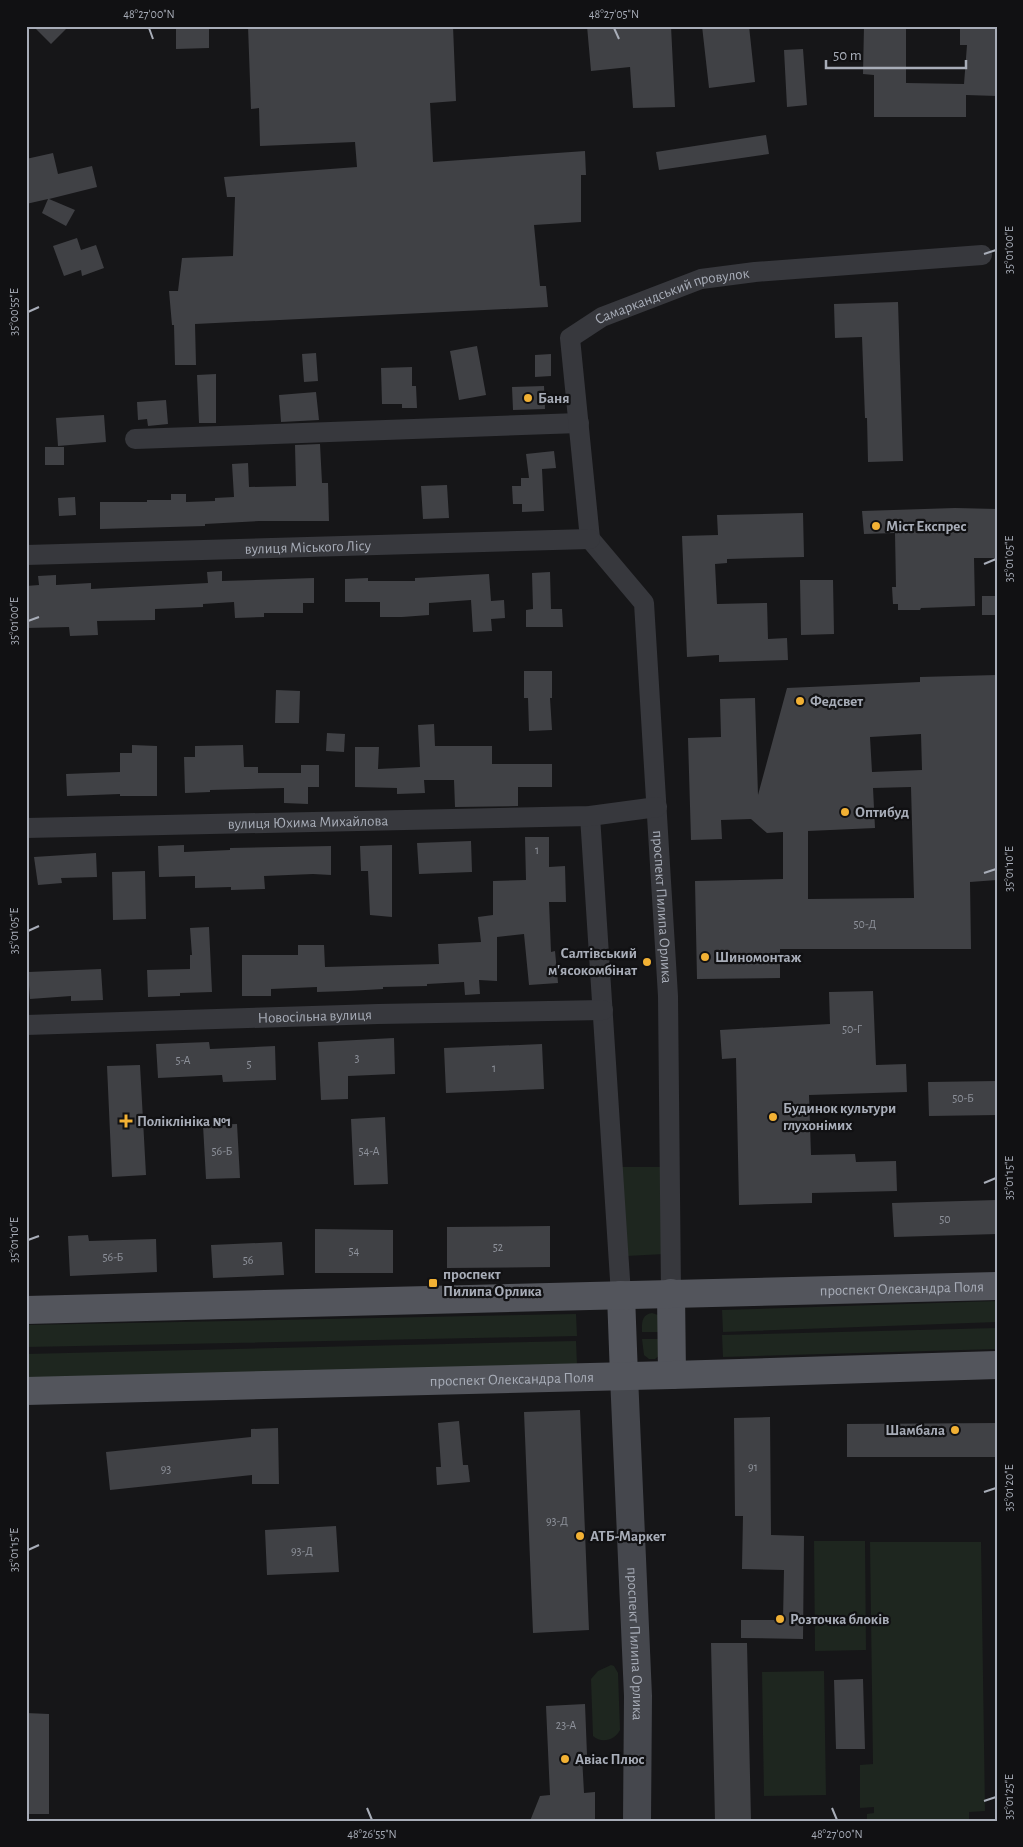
<svg xmlns="http://www.w3.org/2000/svg" width="1023" height="1847" font-family="'Alegreya Sans',sans-serif">
  <rect width="100%" height="100%" fill="#161618"/>
  <path fill="#1e261f" d="M 620,1167 L 663,1167 L 664,1254 L 626,1256 Z
    M 997,1301 L 997,1322 L 723,1332 L 722,1310 Z
    M 652,1313 L 658,1315 L 661,1332 L 642,1332 C 642,1323 641,1315 652,1313 Z
    M 576,1314 L 577,1336 L 26,1347 L 26,1325 Z
    M 997,1328 L 997,1349 L 723,1357 L 722,1335 Z
    M 642,1339 L 661,1339 L 660,1355 L 655,1359 L 649,1359 L 644,1355 Z
    M 576,1341 L 577,1365 L 26,1378 L 26,1354 Z
    M 814,1541 L 865,1541 L 866,1650 L 815,1651 Z
    M 870,1542 L 981,1542 L 985,1811 L 969,1812 L 969,1821 L 867,1821 L 867,1814 L 874,1813 L 874,1807 L 860,1808 L 860,1765 L 873,1764 Z
    M 611,1665 L 614,1666 L 618,1673 L 620,1730 C 615,1740 602,1744 593,1736 L 591,1679 L 598,1671 Z
    M 824,1671 L 826,1795 L 764,1796 L 762,1672 Z"/>
  <path fill="#404145" fill-rule="evenodd" d="M 33,26 L 69,26 L 51,44 Z
    M 176,26 L 209,26 L 209,48 L 176,49 Z
    M 248,26 L 453,26 L 456,101 L 430,103 L 433,162 L 585,151 L 586,175 L 581,175 L 581,222 L 534,225 L 540,286 L 546,286 L 548,307 L 195,324 L 196,365 L 175,365 L 174,325 L 172,325 L 169,291 L 178,291 L 182,258 L 233,256 L 235,197 L 227,197 L 224,177 L 357,167 L 355,142 L 260,146 L 259,108 L 251,109 Z
    M 587,26 L 671,26 L 675,107 L 633,108 L 630,67 L 591,71 Z
    M 702,26 L 749,26 L 755,82 L 709,88 Z
    M 864,26 L 906,26 L 906,83 L 964,84 L 967,45 L 960,45 L 960,28 L 997,29 L 997,96 L 966,95 L 966,117 L 874,117 L 874,75 L 863,74 Z
    M 803,49 L 807,105 L 787,107 L 784,50 Z
    M 766,135 L 769,154 L 659,170 L 656,152 Z
    M 53,153 L 58,174 L 92,166 L 97,187 L 49,199 L 75,210 L 66,226 L 42,213 L 48,199 L 26,204 L 26,159 Z
    M 77,238 L 81,250 L 96,245 L 104,268 L 82,276 L 81,270 L 64,276 L 53,246 Z
    M 898,302 L 903,461 L 868,462 L 867,418 L 865,418 L 862,337 L 835,338 L 834,304 Z
    M 477,346 L 486,395 L 459,400 L 450,351 Z
    M 316,353 L 318,381 L 304,382 L 302,354 Z
    M 551,354 L 551,376 L 535,377 L 535,355 Z
    M 412,367 L 412,386 L 416,386 L 417,408 L 402,408 L 402,404 L 382,404 L 381,368 Z
    M 216,374 L 216,423 L 199,423 L 197,375 Z
    M 544,386 L 545,409 L 513,410 L 512,387 Z
    M 316,392 L 319,420 L 281,422 L 279,395 Z
    M 166,400 L 168,424 L 148,426 L 147,419 L 138,420 L 137,402 Z
    M 104,415 L 106,442 L 58,446 L 56,418 Z
    M 320,444 L 322,483 L 328,483 L 329,521 L 259,521 L 205,524 L 205,526 L 100,529 L 100,502 L 147,502 L 147,500 L 171,500 L 171,494 L 186,494 L 186,502 L 215,501 L 215,498 L 234,497 L 232,464 L 248,463 L 249,487 L 296,486 L 295,445 Z
    M 45,447 L 64,447 L 64,465 L 45,465 Z
    M 554,451 L 556,468 L 542,469 L 544,511 L 522,512 L 522,504 L 513,504 L 512,486 L 521,486 L 521,478 L 529,478 L 526,454 Z
    M 447,485 L 449,518 L 423,519 L 421,486 Z
    M 75,497 L 76,515 L 59,516 L 58,498 Z
    M 955,508 L 997,509 L 997,558 L 974,558 L 975,606 L 921,608 L 920,610 L 898,610 L 898,604 L 893,604 L 892,587 L 896,587 L 895,533 L 864,534 L 862,511 Z
    M 803,513 L 804,557 L 727,559 L 727,563 L 715,564 L 717,604 L 767,603 L 768,639 L 787,638 L 788,660 L 719,662 L 719,655 L 687,657 L 682,536 L 718,535 L 717,515 Z
    M 222,571 L 222,581 L 314,578 L 314,603 L 303,603 L 303,613 L 264,613 L 264,617 L 235,618 L 234,602 L 203,604 L 203,607 L 155,609 L 155,620 L 97,621 L 98,635 L 70,636 L 69,627 L 26,628 L 26,586 L 39,585 L 38,576 L 56,575 L 56,585 L 91,583 L 91,589 L 208,583 L 207,572 Z
    M 550,572 L 551,609 L 562,609 L 563,627 L 526,627 L 526,610 L 533,609 L 532,573 Z
    M 489,574 L 491,601 L 504,600 L 505,618 L 491,619 L 492,631 L 473,632 L 471,600 L 429,603 L 429,615 L 402,617 L 380,617 L 380,602 L 345,602 L 345,579 L 368,578 L 368,581 L 415,581 L 415,578 Z
    M 800,580 L 833,580 L 834,634 L 801,635 Z
    M 982,596 L 997,596 L 997,615 L 982,615 Z
    M 524,671 L 552,671 L 552,698 L 550,698 L 552,730 L 529,731 L 528,698 L 524,698 Z
    M 997,675 L 997,880 L 970,882 L 971,949 L 780,949 L 780,978 L 697,979 L 695,881 L 783,879 L 783,832 L 767,833 L 751,819 L 721,820 L 722,839 L 691,840 L 688,738 L 721,737 L 720,699 L 755,698 L 758,795 L 787,688 L 920,682 L 920,677 ZM 921,734 L 922,770 L 872,772 L 870,737 ZM 911,787 L 914,898 L 808,899 L 808,831 L 875,828 L 873,788 Z
    M 276,690 L 300,691 L 299,723 L 275,723 Z
    M 434,724 L 435,746 L 492,746 L 492,764 L 552,764 L 552,787 L 518,787 L 518,806 L 455,807 L 454,780 L 424,780 L 425,793 L 397,794 L 397,788 L 355,787 L 355,747 L 379,747 L 378,769 L 420,767 L 418,725 Z
    M 327,733 L 345,734 L 344,752 L 326,751 Z
    M 132,745 L 157,746 L 157,796 L 120,796 L 120,794 L 67,796 L 66,774 L 120,772 L 120,753 L 132,753 Z
    M 243,745 L 244,767 L 258,767 L 258,773 L 301,773 L 301,765 L 319,765 L 319,787 L 308,787 L 308,804 L 284,803 L 284,788 L 210,790 L 210,792 L 185,793 L 184,757 L 195,757 L 195,746 Z
    M 525,837 L 549,837 L 549,867 L 565,866 L 566,902 L 549,902 L 551,952 L 555,951 L 558,983 L 529,985 L 524,934 L 497,937 L 497,981 L 479,980 L 480,994 L 465,995 L 464,982 L 427,984 L 427,986 L 383,987 L 383,989 L 348,991 L 317,992 L 317,987 L 271,989 L 271,996 L 242,996 L 242,955 L 298,955 L 298,945 L 324,945 L 325,967 L 439,964 L 438,944 L 481,942 L 478,917 L 493,915 L 493,881 L 526,880 Z
    M 471,841 L 472,872 L 419,874 L 417,843 Z
    M 184,845 L 184,852 L 230,850 L 230,848 L 331,846 L 331,875 L 313,874 L 264,876 L 265,889 L 231,890 L 231,887 L 195,888 L 195,876 L 159,877 L 158,846 Z
    M 392,845 L 392,917 L 370,915 L 368,871 L 361,871 L 360,846 Z
    M 96,853 L 97,877 L 61,878 L 62,883 L 38,885 L 34,857 Z
    M 145,871 L 146,919 L 113,920 L 112,872 Z
    M 209,927 L 212,992 L 180,993 L 180,996 L 148,997 L 147,970 L 190,969 L 190,955 L 192,955 L 190,928 Z
    M 101,969 L 103,1000 L 71,1001 L 71,996 L 30,999 L 28,972 Z
    M 873,991 L 876,1065 L 906,1064 L 907,1092 L 809,1095 L 811,1155 L 855,1154 L 856,1162 L 896,1161 L 897,1191 L 812,1193 L 812,1203 L 739,1205 L 736,1058 L 722,1059 L 720,1030 L 830,1024 L 829,992 Z
    M 394,1038 L 395,1074 L 348,1076 L 348,1099 L 321,1100 L 318,1042 Z
    M 209,1042 L 210,1049 L 275,1046 L 276,1080 L 223,1082 L 222,1075 L 158,1078 L 156,1044 Z
    M 542,1044 L 544,1089 L 446,1093 L 444,1048 Z
    M 140,1065 L 146,1175 L 112,1177 L 107,1066 Z
    M 997,1081 L 997,1115 L 929,1116 L 928,1082 Z
    M 385,1117 L 388,1184 L 354,1185 L 351,1119 Z
    M 237,1124 L 240,1178 L 206,1179 L 203,1125 Z
    M 997,1200 L 997,1234 L 894,1237 L 892,1203 Z
    M 550,1226 L 550,1267 L 447,1268 L 447,1227 Z
    M 315,1229 L 393,1230 L 393,1273 L 315,1273 Z
    M 88,1235 L 89,1241 L 156,1239 L 157,1272 L 70,1276 L 68,1236 Z
    M 282,1242 L 284,1275 L 213,1278 L 211,1245 Z
    M 580,1410 L 589,1630 L 533,1633 L 524,1412 Z
    M 770,1417 L 771,1535 L 804,1536 L 803,1639 L 741,1638 L 741,1620 L 783,1620 L 784,1570 L 742,1569 L 743,1516 L 735,1516 L 734,1418 Z
    M 459,1421 L 463,1465 L 468,1465 L 470,1482 L 437,1485 L 436,1467 L 441,1467 L 438,1423 Z
    M 997,1423 L 997,1457 L 847,1457 L 847,1424 Z
    M 278,1428 L 279,1484 L 252,1484 L 252,1475 L 110,1490 L 106,1452 L 251,1437 L 251,1429 Z
    M 336,1526 L 339,1572 L 267,1575 L 265,1530 Z
    M 711,1643 L 747,1643 L 751,1821 L 715,1821 Z
    M 863,1679 L 865,1749 L 836,1749 L 834,1680 Z
    M 585,1704 L 587,1755 L 582,1756 L 584,1793 L 595,1792 L 595,1821 L 530,1821 L 540,1796 L 550,1795 L 546,1706 Z
    M 26,1713 L 49,1714 L 49,1814 L 26,1814 Z"/>
  <g fill="none" stroke-linecap="round" stroke-linejoin="round">
    <g stroke="#37383d" stroke-width="20">
      <path d="M 135,439 L 579,423"/>
      <path id="s1" d="M 590,539 L 644,603 L 668,996 L 671,1293"/>
      <path id="s2" d="M 590,539 L 570,338 L 602,317 L 701,279 L 755,272 L 982,255"/>
      <path id="s3" d="M 26,555 L 590,539"/>
      <path d="M 590,816 L 621,1295"/>
      <path id="s4" d="M 26,828 L 590,816 L 657,807"/>
      <path id="s5" d="M 26,1025 L 378,1014 L 603,1010"/>
    </g>
    <path stroke="#45474d" stroke-width="28" id="s6" d="M 624,1376 L 638,1696 L 637,1821"/>
    <g stroke="#53555c" stroke-width="28">
      <path d="M 671,1293 L 672,1375"/>
      <path d="M 621,1295 L 624,1376"/>
      <path id="s7" d="M 26,1310 L 997,1286"/>
      <path id="s8" d="M 26,1391 L 672,1375 L 997,1365"/>
    </g>
  </g>
  <path fill="none" stroke="#a8adb8" stroke-width="2" d="M 149,28 L 153,39M 614,28 L 619,39M 984,254 L 996,250M 28,312 L 39,307M 984,564 L 996,559M 28,621 L 39,617M 984,873 L 996,869M 28,931 L 39,926M 984,1183 L 996,1178M 28,1240 L 39,1236M 984,1492 L 996,1488M 28,1550 L 39,1545M 984,1801 L 996,1797M 367,1808 L 372,1820M 832,1808 L 837,1820"/>
  <g fill="#f2b134" stroke="#111113" stroke-width="2">
    <circle cx="528" cy="398" r="5"/>
    <circle cx="876" cy="526" r="5"/>
    <circle cx="800" cy="701" r="5"/>
    <circle cx="845" cy="812" r="5"/>
    <circle cx="705" cy="957" r="5"/>
    <circle cx="647" cy="962" r="5"/>
    <circle cx="773" cy="1117" r="5"/>
    <path d="M123.5 1113.5h5v5h5v5h-5v5h-5v-5h-5v-5h5z"/>
    <rect x="428" y="1278" width="10" height="10" rx="2.5"/>
    <circle cx="955" cy="1430" r="5"/>
    <circle cx="580" cy="1536" r="5"/>
    <circle cx="780" cy="1619" r="5"/>
    <circle cx="565" cy="1759" r="5"/>
  </g>
  <g text-anchor="middle" dominant-baseline="central" stroke-width="4.5" stroke-linejoin="round" paint-order="stroke">
    <g font-size="12" fill="#8e929b">
      <text x="537" y="850">1</text>
      <text x="865" y="924">50-Д</text>
      <text x="852" y="1029">50-Г</text>
      <text x="357" y="1058">3</text>
      <text x="183" y="1060">5-А</text>
      <text x="249" y="1064">5</text>
      <text x="494" y="1068">1</text>
      <text x="963" y="1098">50-Б</text>
      <text x="222" y="1151">56-Б</text>
      <text x="369" y="1151">54-А</text>
      <text x="945" y="1219">50</text>
      <text x="498" y="1247">52</text>
      <text x="354" y="1251">54</text>
      <text x="113" y="1257">56-Б</text>
      <text x="248" y="1260">56</text>
      <text x="753" y="1467">91</text>
      <text x="166" y="1469">93</text>
      <text x="557" y="1521">93-Д</text>
      <text x="302" y="1551">93-Д</text>
      <text x="566" y="1725">23-А</text>
    </g>
    <g font-size="15" fill="#a8adb8" stroke="#111113">
      <text stroke="none"><textPath href="#s2" startOffset="314">Самаркандський провулок</textPath></text>
      <text stroke="none"><textPath href="#s3" startOffset="282">вулиця Міського Лісу</textPath></text>
      <text stroke="none"><textPath href="#s4" startOffset="282">вулиця Юхима Михайлова</textPath></text>
      <text stroke="none"><textPath href="#s1" startOffset="388">проспект Пилипа Орлика</textPath></text>
      <text stroke="none"><textPath href="#s5" startOffset="289">Новосільна вулиця</textPath></text>
      <text stroke="none"><textPath href="#s7" startOffset="876">проспект Олександра Поля</textPath></text>
      <text stroke="none"><textPath href="#s8" startOffset="486">проспект Олександра Поля</textPath></text>
      <text stroke="none"><textPath href="#s6" startOffset="268">проспект Пилипа Орлика</textPath></text>
    </g>
    <g font-size="15" font-weight="bold" fill="#a8adb8" stroke="#111113" text-anchor="start">
      <text x="538" y="398">Баня</text>
      <text x="886" y="526">Міст Експрес</text>
      <text x="810" y="701">Федсвет</text>
      <text x="855" y="812">Оптибуд</text>
      <text x="637" y="953" text-anchor="end">Салтівський<tspan x="637" dy="17">м'ясокомбінат</tspan></text>
      <text x="715" y="957">Шиномонтаж</text>
      <text x="783" y="1108">Будинок культури<tspan x="783" dy="17">глухонімих</tspan></text>
      <text x="137" y="1121">Поліклініка №1</text>
      <text x="443" y="1274">проспект<tspan x="443" dy="17">Пилипа Орлика</tspan></text>
      <text x="945" y="1430" text-anchor="end">Шамбала</text>
      <text x="590" y="1536">АТБ-Маркет</text>
      <text x="790" y="1619">Розточка блоків</text>
      <text x="575" y="1759">Авіас Плюс</text>
    </g>
  </g>
  <rect width="1023" height="1847" fill="none" stroke="#111113" stroke-width="55"/>
  <path d="M826 60v8h140v-8" fill="none" stroke="#a8adb8" stroke-width="2.5"/>
  <text x="833" y="60" font-size="15" fill="#a8adb8" stroke="#111113" stroke-width="4" paint-order="stroke">50 m</text>
  <rect x="28" y="28" width="968" height="1792" fill="none" stroke="#a8adb8" stroke-width="2"/>
  <g font-size="12" text-anchor="middle" fill="#a8adb8">
    <text x="149" y="18">48°27'00"N</text>
    <text x="614" y="18">48°27'05"N</text>
    <text transform="translate(1009 250) rotate(-90)" y="4">35°01'00"E</text>
    <text transform="translate(14 312) rotate(-90)" y="4">35°00'55"E</text>
    <text transform="translate(1009 559) rotate(-90)" y="4">35°01'05"E</text>
    <text transform="translate(14 621) rotate(-90)" y="4">35°01'00"E</text>
    <text transform="translate(1009 869) rotate(-90)" y="4">35°01'10"E</text>
    <text transform="translate(14 931) rotate(-90)" y="4">35°01'05"E</text>
    <text transform="translate(1009 1178) rotate(-90)" y="4">35°01'15"E</text>
    <text transform="translate(14 1240) rotate(-90)" y="4">35°01'10"E</text>
    <text transform="translate(1009 1488) rotate(-90)" y="4">35°01'20"E</text>
    <text transform="translate(14 1550) rotate(-90)" y="4">35°01'15"E</text>
    <text transform="translate(1009 1797) rotate(-90)" y="4">35°01'25"E</text>
    <text x="372" y="1838">48°26'55"N</text>
    <text x="837" y="1838">48°27'00"N</text>
  </g>
</svg>
